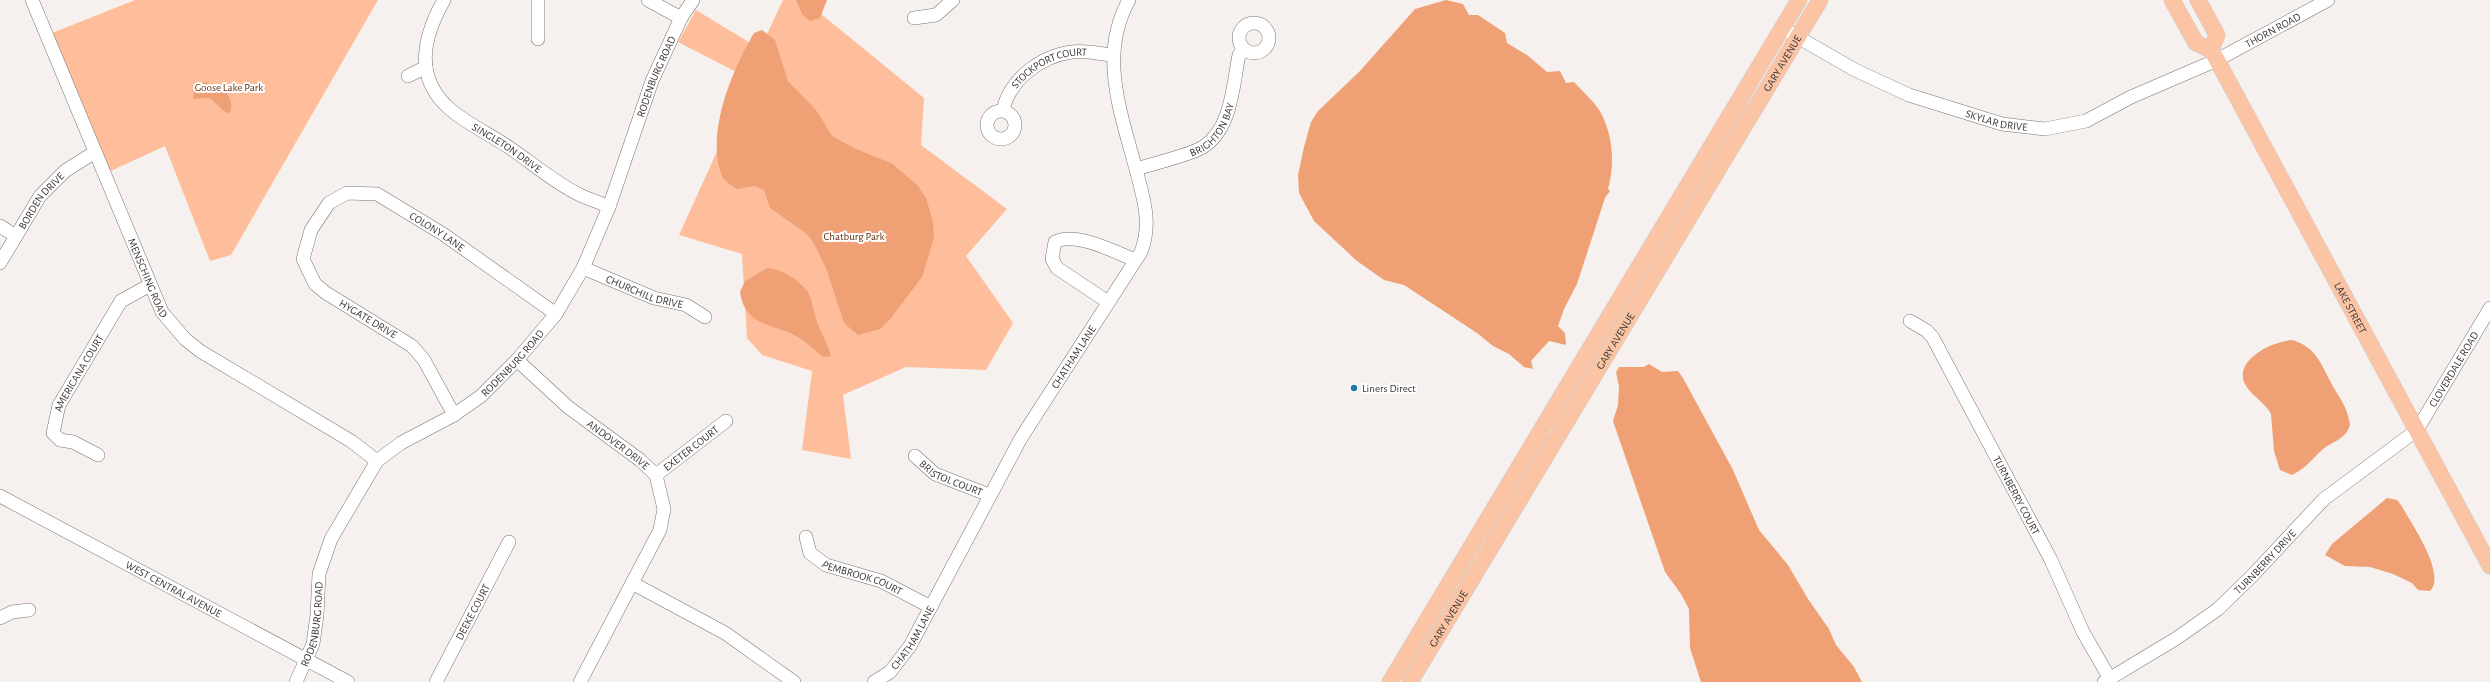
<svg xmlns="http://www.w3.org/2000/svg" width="2490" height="682" font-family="'Alegreya Sans',sans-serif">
  <rect width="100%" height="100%" fill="#f6f1ee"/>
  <path fill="#febe9b" d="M 135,0 L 378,0 L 231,255 L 210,261 L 165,146 L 104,174 L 47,35 Z
    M 783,0 L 804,0 L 924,98 L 921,145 L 1007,209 L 966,256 L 1013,323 L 986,370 L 906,367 L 843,395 L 851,459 L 802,450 L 812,371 L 762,355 L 747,338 L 742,254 L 679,235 L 750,79 L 678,42 L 696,10 L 760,49 Z
    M 1763,75 L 1728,140 L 1554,429 L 1550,427 Z
    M 1545,434 L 1550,437 L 1490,536 L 1481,543 Z"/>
  <path fill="#efa074" d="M 796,0 L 827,0 L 820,18 L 810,21 L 802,14 Z
    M 1446,0 L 1463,4 L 1469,15 L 1478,15 L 1505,33 L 1507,43 L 1527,55 L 1547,72 L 1560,71 L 1566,83 L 1574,82 C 1583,92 1595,102 1601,113 C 1613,136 1615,164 1608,189 L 1610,191 L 1605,198 L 1577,284 L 1564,309 L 1558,326 L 1565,333 L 1566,345 L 1549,341 L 1531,361 L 1533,369 L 1524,367 L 1509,354 L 1493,346 L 1477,333 L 1404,285 L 1384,280 L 1357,261 L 1314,221 L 1299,193 L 1298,175 L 1304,147 L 1311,122 L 1318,111 L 1360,71 L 1415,9 Z
    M 762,30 L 775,40 L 788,81 L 816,110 L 832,136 L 854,148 L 893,164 L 918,186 L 926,198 L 933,222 L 934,238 L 922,277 L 891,318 L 880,329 L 858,335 L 844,323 L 826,268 L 813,242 L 807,234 L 770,208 L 764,190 L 755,186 L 737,189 C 733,186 725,182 723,178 C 704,136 732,70 754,33 Z
    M 205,82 C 220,86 236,94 230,113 L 225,112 L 210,98 L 193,99 L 194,86 Z
    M 767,268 C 782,269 799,280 808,292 C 813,301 814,315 818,325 C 823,336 828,344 831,356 L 823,357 C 814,350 806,341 796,336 C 771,323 745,326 740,292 L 745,281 Z
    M 2292,340 C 2314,346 2320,361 2330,381 C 2339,398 2347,405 2350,425 C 2345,441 2331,441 2321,451 C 2311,460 2305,469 2292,475 L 2280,470 L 2274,451 L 2271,414 C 2265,402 2251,396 2245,384 C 2233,360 2273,341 2292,340 Z
    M 1649,364 L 1662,372 L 1678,371 L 1683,378 L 1733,470 L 1759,530 L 1788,565 L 1808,599 L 1829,629 L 1836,645 L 1854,667 L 1862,682 L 1701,682 L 1690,648 L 1689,609 L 1681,594 L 1665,572 L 1613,421 L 1618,405 L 1619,387 L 1616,372 L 1619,367 L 1644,367 Z
    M 2387,498 L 2397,500 L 2401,505 C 2411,523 2447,574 2430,591 L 2418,590 L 2412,583 L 2393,574 L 2370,567 L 2345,566 L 2325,555 L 2332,544 Z"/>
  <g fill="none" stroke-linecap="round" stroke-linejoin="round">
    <g stroke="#787471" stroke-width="14">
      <g id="minor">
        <path id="s1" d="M 32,0 L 162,312 L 185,339 L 200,351 L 351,441 L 377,461"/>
        <path id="s2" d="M 444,0 C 423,37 413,78 451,110 C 469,125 491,135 510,148 C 532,163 554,182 578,194 C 588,199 599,202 609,207"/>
        <path d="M 538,0 L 538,39"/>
        <path d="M 648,0 L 681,18"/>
        <path d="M 914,18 L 936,15 L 953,0"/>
        <circle cx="1254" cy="38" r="15"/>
        <path id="s3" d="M 1782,28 L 1855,70 L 1909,95 L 2002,124 L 2045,129 L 2086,121 L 2131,97 L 2217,60 L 2328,0"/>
        <path d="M 408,76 L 426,67"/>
        <path id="s4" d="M 1003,110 C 1010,79 1041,56 1072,52 C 1084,50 1100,54 1112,55"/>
        <circle cx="1001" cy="125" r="14"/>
        <path id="s5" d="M 1136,169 C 1154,163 1188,156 1203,147 C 1232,129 1233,84 1239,55 L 1244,49"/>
        <path d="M 0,226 L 16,236"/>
        <path id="s6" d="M 0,263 L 40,196 L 65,171 L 95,152"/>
        <path id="s7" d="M 583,268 L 654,298 L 686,305 L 705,317"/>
        <path d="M 1108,302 L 1057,268 L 1052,259 L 1055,242 C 1075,231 1115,252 1135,260"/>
        <path id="s8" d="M 1910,321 L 1927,331 L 1933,338 L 2051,560 L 2083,632 L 2110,679"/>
        <path id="s9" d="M 517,360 L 568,407 L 640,460 L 656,475 L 664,509 L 660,530 L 580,682"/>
        <path id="s10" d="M 454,415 L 424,360 L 412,346 L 326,293 L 315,284 L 303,259 L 311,230 L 329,203 L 347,193 L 377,194 L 443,234 L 556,314"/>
        <path id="s11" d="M 98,455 L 73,442 L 60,440 L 53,433 L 59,405 L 121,301 L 150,285"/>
        <path id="s12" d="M 915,456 L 935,474 L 989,495"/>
        <path id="s13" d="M 656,475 L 726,421"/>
        <path id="s14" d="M 0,496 L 348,682"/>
        <path id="s15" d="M 806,537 L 810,553 L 826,565 L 881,581 L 931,607"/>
        <path d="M 632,583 L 725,633 L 794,682"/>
        <path d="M 0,618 L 12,612 L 29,610"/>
        <path id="s16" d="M 296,682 L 313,644 L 317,615 L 319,574 L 331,539 L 377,461 L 401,443 L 454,415 L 481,396 L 517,360 L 556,314 L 583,268 L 609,207 L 652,81 L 681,18 L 693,0"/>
        <path id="s17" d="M 436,682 L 509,542"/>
        <path id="s18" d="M 874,682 L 890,672 L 910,646 L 1021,438 L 1141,252 C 1151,226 1145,203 1138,177 C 1123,118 1097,57 1129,0"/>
        <path id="s19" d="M 2104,682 L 2177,638 L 2218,609 L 2251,577 L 2324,499 L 2417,430 L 2490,308"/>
      </g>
    </g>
    <g stroke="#cfcfcf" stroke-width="17">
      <g id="major">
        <path id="s20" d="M 2172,0 L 2196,43 L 2211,50 L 2217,60 L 2490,566"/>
        <path d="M 2198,0 L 2217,35 L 2211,50"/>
        <path d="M 1390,682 L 1799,0"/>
        <path id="s21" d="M 1410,682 L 1820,0"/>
      </g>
    </g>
    <use href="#minor" stroke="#fff" stroke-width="13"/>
    <use href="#major" stroke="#fbc4a4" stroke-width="16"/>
  </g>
  <circle fill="#2479a9" stroke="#fff" stroke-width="1.5" cx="1354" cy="388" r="4"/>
  <g text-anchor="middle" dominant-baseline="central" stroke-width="4" stroke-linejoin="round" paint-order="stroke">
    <g font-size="11" fill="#393736" stroke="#fff">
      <text stroke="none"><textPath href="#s3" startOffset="534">THORN ROAD</textPath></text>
      <text stroke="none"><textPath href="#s21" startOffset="722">GARY AVENUE</textPath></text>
      <text stroke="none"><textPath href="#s4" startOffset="68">STOCKPORT COURT</textPath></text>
      <text stroke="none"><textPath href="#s16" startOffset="732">RODENBURG ROAD</textPath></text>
      <text stroke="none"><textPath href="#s3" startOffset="235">SKYLAR DRIVE</textPath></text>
      <text stroke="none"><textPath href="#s5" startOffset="90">BRIGHTON BAY</textPath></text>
      <text stroke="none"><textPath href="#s2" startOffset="189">SINGLETON DRIVE</textPath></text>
      <text stroke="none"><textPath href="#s6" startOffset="75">BORDEN DRIVE</textPath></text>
      <text stroke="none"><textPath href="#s10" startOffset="408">COLONY LANE</textPath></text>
      <text stroke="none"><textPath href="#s1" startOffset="301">MENSCHING ROAD</textPath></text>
      <text stroke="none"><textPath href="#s7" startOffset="66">CHURCHILL DRIVE</textPath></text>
      <text stroke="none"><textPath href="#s20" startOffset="359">LAKE STREET</textPath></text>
      <text transform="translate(368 319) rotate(31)">HYGATE DRIVE</text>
      <text stroke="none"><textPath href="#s21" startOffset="398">GARY AVENUE</textPath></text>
      <text stroke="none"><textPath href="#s18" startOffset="384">CHATHAM LANE</textPath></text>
      <text stroke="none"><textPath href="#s16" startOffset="408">RODENBURG ROAD</textPath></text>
      <text stroke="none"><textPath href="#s19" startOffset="475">CLOVERDALE ROAD</textPath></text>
      <text stroke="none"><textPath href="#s11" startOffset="117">AMERICANA COURT</textPath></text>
      <text stroke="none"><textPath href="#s9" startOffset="132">ANDOVER DRIVE</textPath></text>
      <text stroke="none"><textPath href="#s13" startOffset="44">EXETER COURT</textPath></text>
      <text stroke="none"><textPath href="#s12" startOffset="43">BRISTOL COURT</textPath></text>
      <text stroke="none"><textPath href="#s8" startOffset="207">TURNBERRY COURT</textPath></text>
      <text stroke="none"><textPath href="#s19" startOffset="202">TURNBERRY DRIVE</textPath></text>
      <text stroke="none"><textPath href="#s15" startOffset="75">PEMBROOK COURT</textPath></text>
      <text stroke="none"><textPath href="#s14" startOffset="197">WEST CENTRAL AVENUE</textPath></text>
      <text stroke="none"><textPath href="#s17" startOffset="79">DEEKE COURT</textPath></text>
      <text stroke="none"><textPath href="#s21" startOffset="74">GARY AVENUE</textPath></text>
      <text stroke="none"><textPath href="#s16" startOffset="61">RODENBURG ROAD</textPath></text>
      <text stroke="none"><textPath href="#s18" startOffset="60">CHATHAM LANE</textPath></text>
    </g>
    <g font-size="11" fill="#663314" stroke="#fff">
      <text x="229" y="87">Goose Lake Park</text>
      <text x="854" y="236">Chatburg Park</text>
    </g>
    <g font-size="11" fill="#393736" stroke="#fff" text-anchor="start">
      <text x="1362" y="388">Liners Direct</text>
    </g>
  </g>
</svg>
